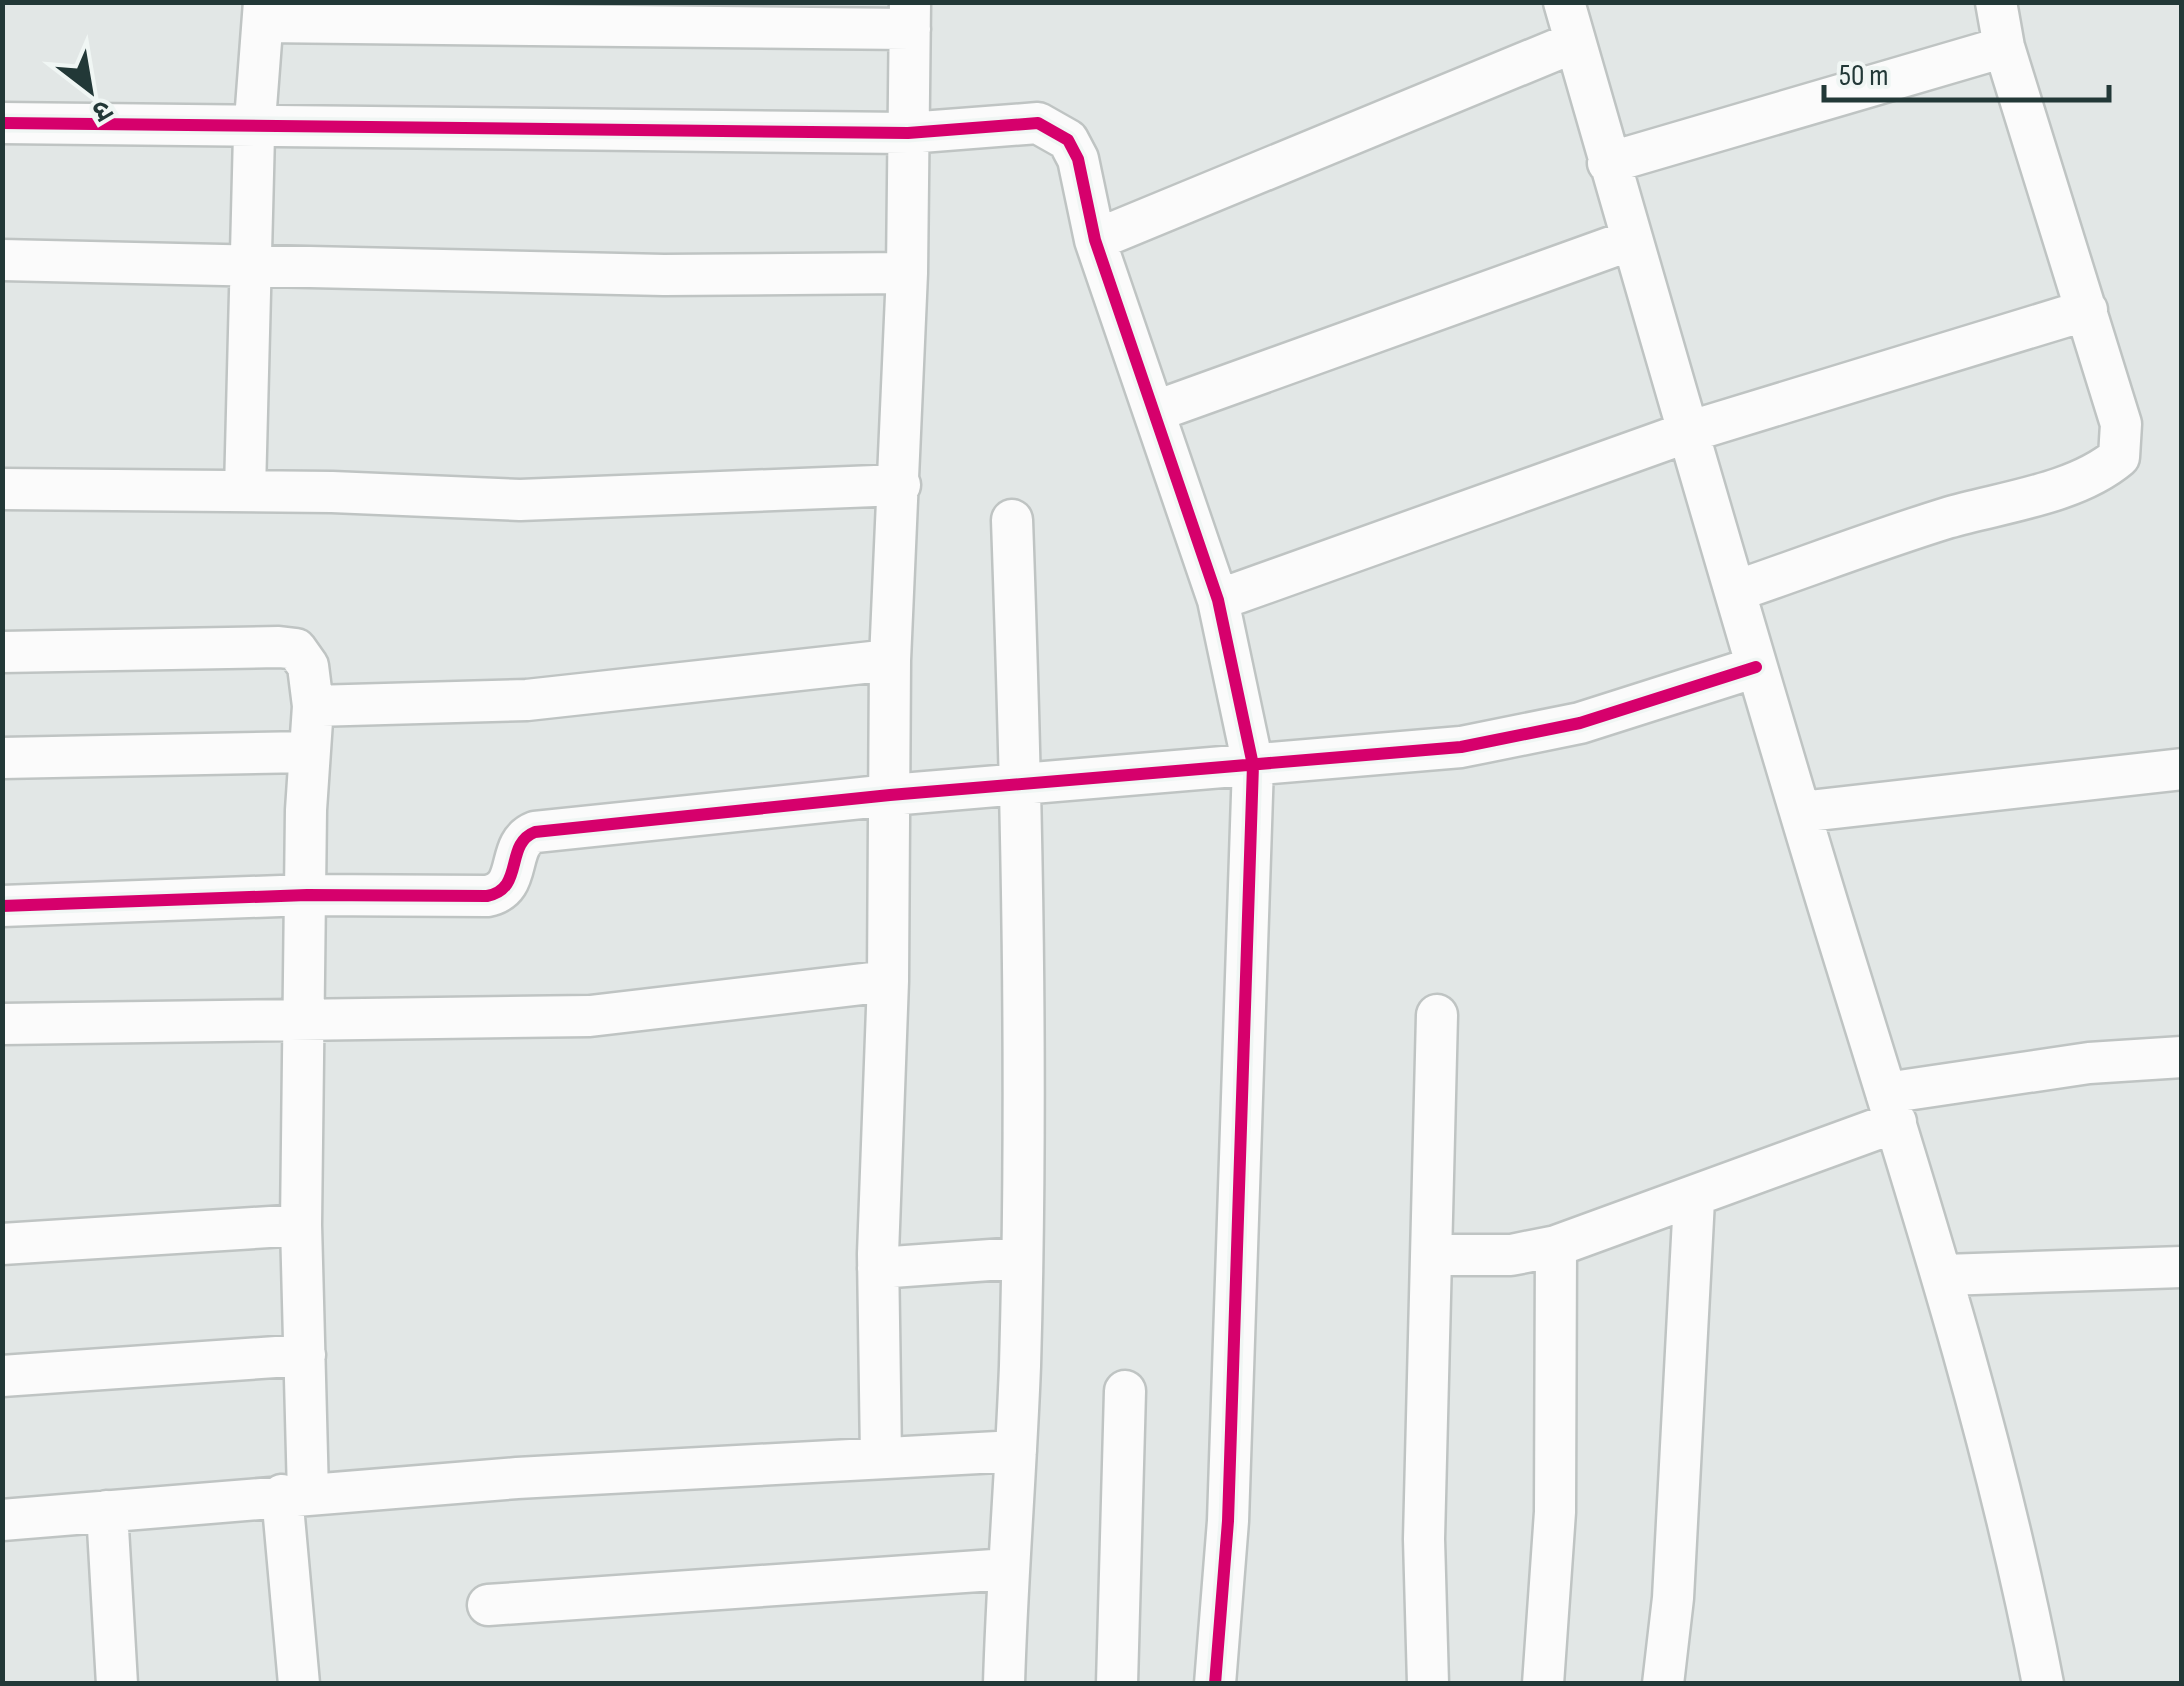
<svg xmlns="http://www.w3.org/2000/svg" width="2184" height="1686" font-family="'Sofia Sans Condensed','Noto Sans Devanagari',sans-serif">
  <rect width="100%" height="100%" fill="#e2e7e6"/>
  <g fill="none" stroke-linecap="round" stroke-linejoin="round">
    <g stroke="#bfc4c3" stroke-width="45">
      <path id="minor" d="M 1564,2 C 1651,304 1737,605 1828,905 C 1907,1163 1992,1418 2043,1684
        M 263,22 L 910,29
        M 2,123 L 908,133 L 1038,123 L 1068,140 L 1078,159 L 1095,240 L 1218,600 L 1253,765 L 1228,1521 L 1215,1684
        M 1608,163 L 2004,47
        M 1095,240 L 1575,42
        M 2,260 L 664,275 L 907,273
        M 1156,411 L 1631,240
        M 2,489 L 332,492 L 520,500 L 900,485
        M 245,491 L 254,134 L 264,2
        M 1736,591 C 1806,567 1876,540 1947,518 C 2002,502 2075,494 2119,457 L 2121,424 L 2004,47 L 1996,2
        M 1218,600 L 1688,432 L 2087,310
        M 2,652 L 279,647 L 296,649 L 308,666 L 313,706 L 306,810 L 301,1225 L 308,1494
        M 313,706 L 527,700 L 890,660
        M 2,758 L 308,752
        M 1800,812 L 2182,769
        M 2,906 L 307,895 L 487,896 C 525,889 504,844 535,832 L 890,795 L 1461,747 L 1580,723 L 1756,667
        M 2,1024 L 590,1016 L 888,981
        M 1886,1093 L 2089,1063 L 2182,1057
        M 2,1244 L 301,1225
        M 1434,1255 L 1511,1255 L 1556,1246 L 1896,1122
        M 878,1268 L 1019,1258
        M 1944,1275 L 2182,1267
        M 2,1376 L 305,1355
        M 881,1457 L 878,1254 L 888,981 L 890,660 L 907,273 L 910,2
        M 282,1495 L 299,1684
        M 107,1511 L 117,1684
        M 2,1520 L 517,1478 L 1016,1451
        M 488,1605 L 1008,1569
        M 1004,1684 C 1007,1578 1016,1472 1020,1366 C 1028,1085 1022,802 1012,520
        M 1117,1684 L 1125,1391
        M 1428,1684 L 1424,1539 L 1437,1015
        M 1543,1684 L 1555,1512 L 1556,1246
        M 1663,1684 L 1673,1598 L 1694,1200"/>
    </g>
    <use href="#minor" stroke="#fbfbfb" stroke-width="40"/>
    <g stroke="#f0f6f4" stroke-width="19">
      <path id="cycleway" d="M 2,123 L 908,133 L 1038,123 L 1068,140 L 1078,159 L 1095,240 L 1218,600 L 1253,765 L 1228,1521 L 1215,1684
        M 2,906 L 307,895 L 487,896 C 525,889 504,844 535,832 L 890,795 L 1461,747 L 1580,723 L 1756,667"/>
    </g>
    <use href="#cycleway" stroke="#d6006c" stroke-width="12"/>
  </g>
  <rect width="2184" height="1686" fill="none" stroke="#223837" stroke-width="10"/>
  <g transform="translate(90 90) rotate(149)" stroke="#f0f6f4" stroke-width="8" paint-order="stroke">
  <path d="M0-8L18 38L0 25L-18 38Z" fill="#223837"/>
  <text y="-15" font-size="28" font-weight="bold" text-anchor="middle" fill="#223837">उ</text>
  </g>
  <path d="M1824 85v15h285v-15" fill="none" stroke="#223837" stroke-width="5"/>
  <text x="1839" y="85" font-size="30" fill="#223837" stroke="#f0f6f4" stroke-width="8" paint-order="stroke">50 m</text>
</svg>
